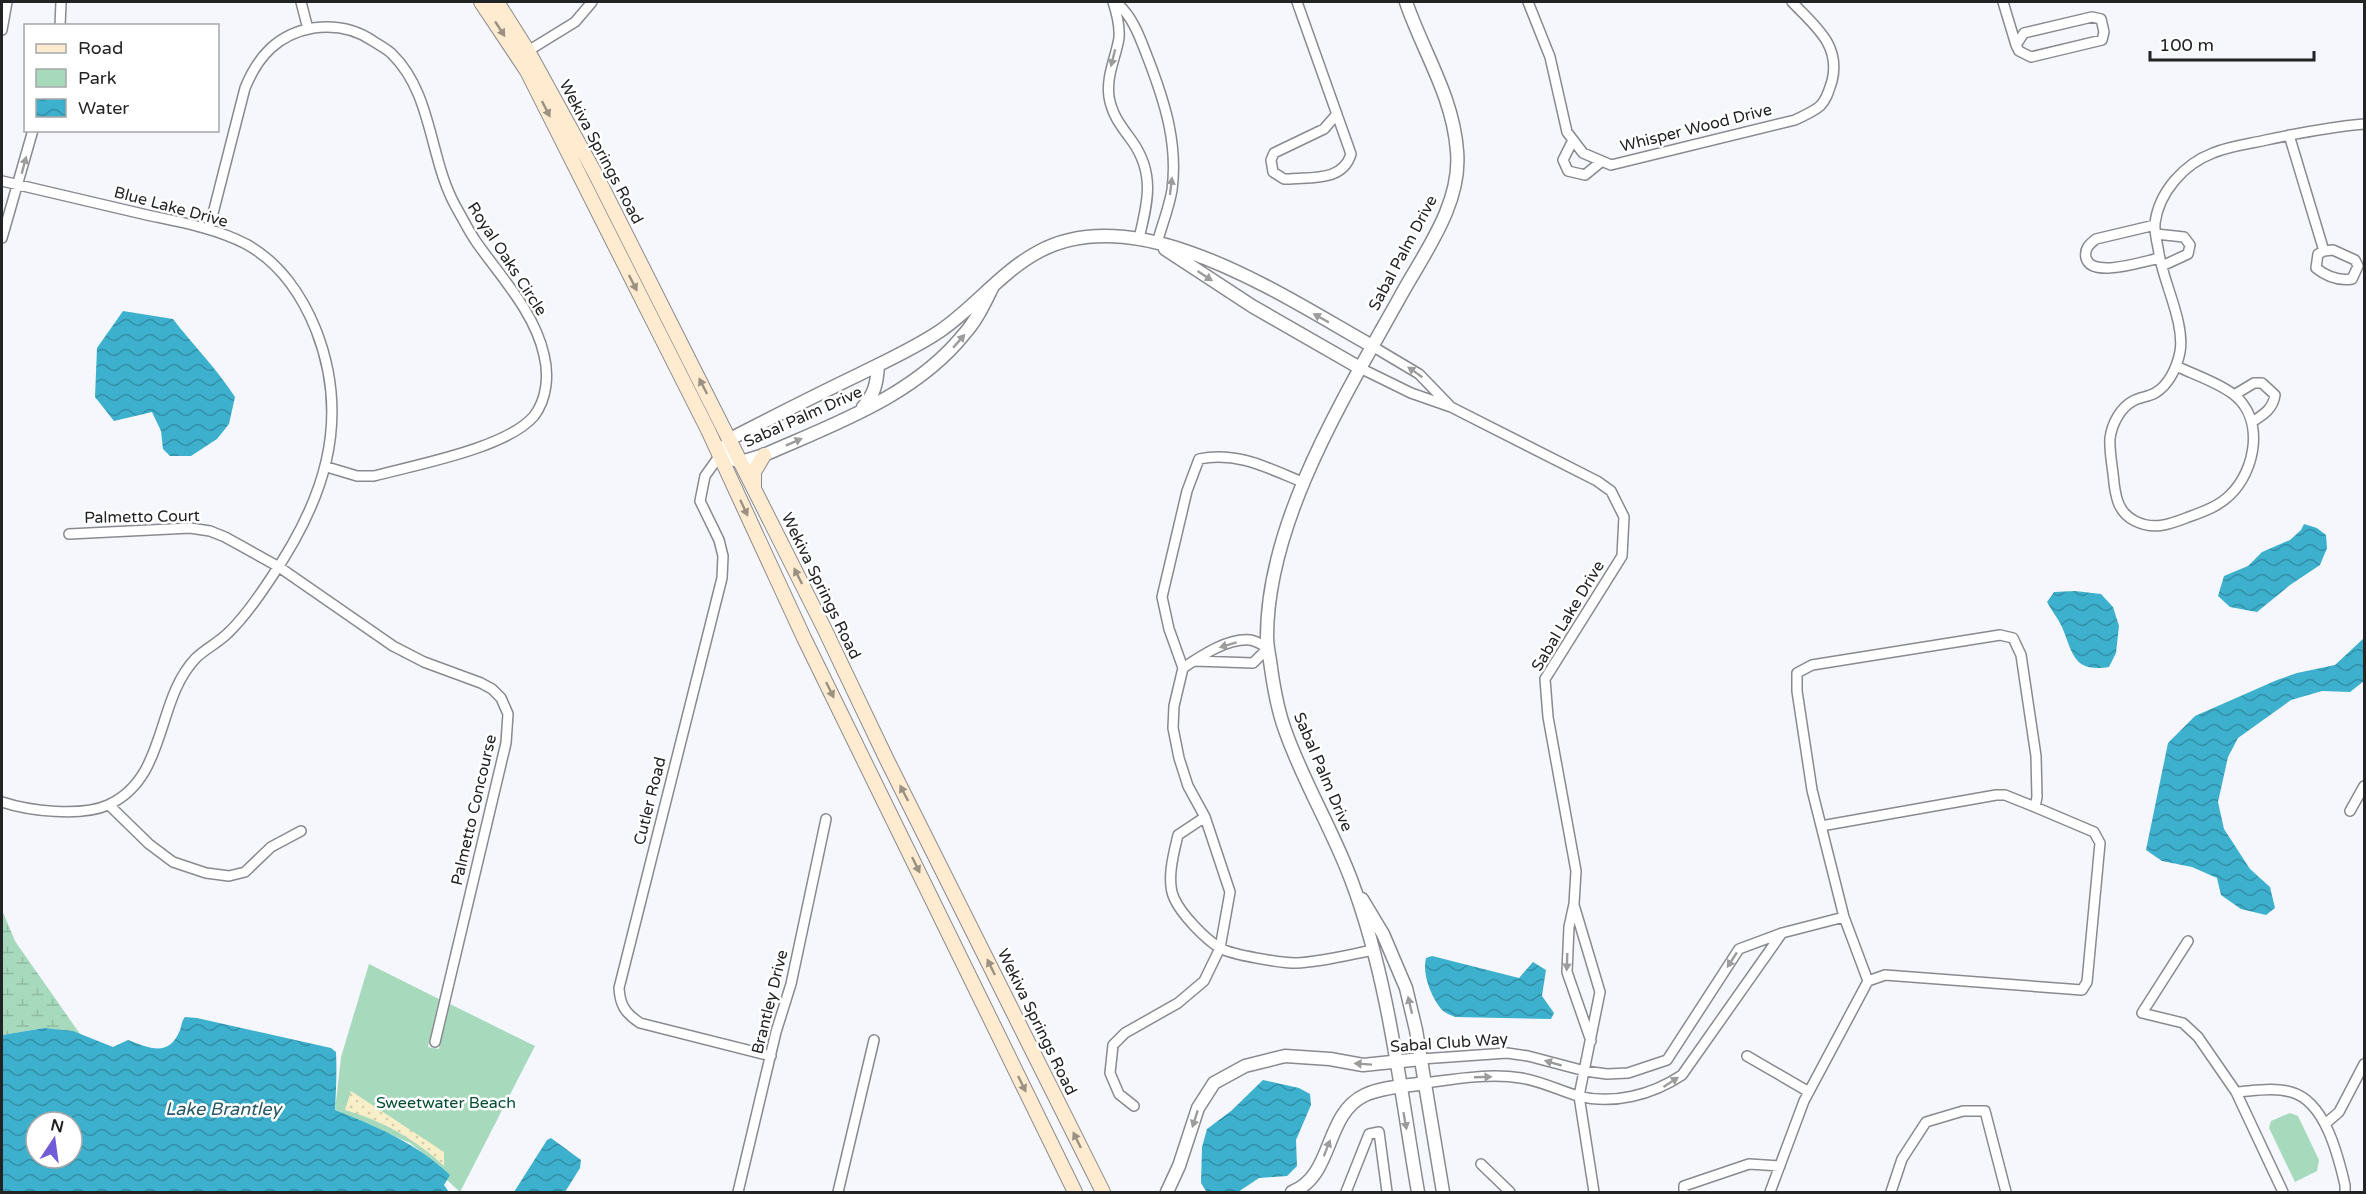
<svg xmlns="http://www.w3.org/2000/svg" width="2366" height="1194" font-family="'Varela Round',sans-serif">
  <defs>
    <pattern id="wetland-marsh" width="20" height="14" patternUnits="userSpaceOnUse" patternTransform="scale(1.5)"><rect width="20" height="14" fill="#a7dabd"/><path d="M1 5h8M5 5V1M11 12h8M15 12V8" fill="none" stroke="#8fbba2"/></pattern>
    <pattern id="sand-dots" width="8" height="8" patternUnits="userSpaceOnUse" patternTransform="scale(1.5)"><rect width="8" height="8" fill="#f8eec8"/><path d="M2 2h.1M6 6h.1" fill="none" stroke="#d4ccac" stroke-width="1.8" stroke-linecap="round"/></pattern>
    <pattern id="water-waves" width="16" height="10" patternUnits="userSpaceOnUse" patternTransform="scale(1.5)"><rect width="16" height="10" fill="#3db0ce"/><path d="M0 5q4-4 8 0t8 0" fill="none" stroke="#338fa7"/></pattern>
  </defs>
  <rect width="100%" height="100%" fill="#f6f7fd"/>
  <path fill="#a7dabd" d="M 369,964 L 439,999 L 428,1047 L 439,1049 L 450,1004 L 535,1046 L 460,1192 L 447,1180 L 449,1175 L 410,1143 L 335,1110 L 341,1057 Z
    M 2290,1113 L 2298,1116 L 2319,1160 L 2317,1171 L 2295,1182 L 2269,1128 L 2271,1121 Z"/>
  <path fill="url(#wetland-marsh)" d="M 2,910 L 15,941 L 80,1034 L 44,1028 L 2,1035 Z"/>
  <path fill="url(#sand-dots)" d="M 351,1091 L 444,1152 L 444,1166 C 417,1140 381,1120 345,1110 Z"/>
  <path fill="url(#water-waves)" fill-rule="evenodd" d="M 123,311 L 173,319 C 193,345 217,369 235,397 L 229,424 L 217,439 L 191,456 L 170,456 L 163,449 L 161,431 L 152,412 L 114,421 L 95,397 L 97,348 Z
    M 2304,524 L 2317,528 L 2326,535 L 2327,548 L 2320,565 L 2290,585 L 2257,612 L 2230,607 L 2218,596 L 2224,576 L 2248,566 L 2262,552 L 2290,540 L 2301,530 Z
    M 2075,591 L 2101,594 L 2113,607 L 2119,626 L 2116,653 L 2109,667 C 2073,673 2073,653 2062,627 C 2058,618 2051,610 2047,602 L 2054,592 Z
    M 2364,638 L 2364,681 L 2350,692 L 2322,691 L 2291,700 L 2238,738 L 2228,757 L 2218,802 L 2224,829 L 2250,869 L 2270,887 L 2275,908 L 2266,915 L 2241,909 L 2221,895 L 2217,878 L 2192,867 L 2162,861 L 2146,850 L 2168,743 L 2195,716 L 2277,680 L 2297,673 L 2335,665 Z
    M 1432,956 L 1519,978 L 1533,962 L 1546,970 L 1542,996 L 1554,1013 L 1551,1019 L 1455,1017 C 1451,1015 1445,1013 1442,1010 C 1431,997 1422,974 1426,958 Z
    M 185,1017 L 197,1018 L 331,1048 L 336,1052 C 337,1072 336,1090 335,1110 C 379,1128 415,1142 450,1175 L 444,1185 L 449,1192 L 2,1192 L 2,1035 L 44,1028 L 73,1031 L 113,1047 L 128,1040 C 149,1048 169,1058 180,1030 C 182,1025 181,1022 185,1017 ZM 36,1122 L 72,1122 L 72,1158 L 36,1158 Z
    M 1263,1080 L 1299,1088 L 1310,1094 L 1311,1105 L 1296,1140 L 1297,1166 L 1287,1176 L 1259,1178 L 1238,1192 L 1206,1191 L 1201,1183 L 1202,1147 L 1207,1129 L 1231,1111 Z
    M 551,1138 L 581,1160 L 580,1168 L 565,1192 L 514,1192 L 547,1140 Z"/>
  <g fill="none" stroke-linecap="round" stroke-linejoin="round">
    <g stroke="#898a8f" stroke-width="12">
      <path id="minor" d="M 301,2 L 308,29
        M 1113,2 C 1117,14 1120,25 1119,38 C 1116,57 1106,76 1109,97 C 1112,115 1121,126 1132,141 C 1155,173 1148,202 1139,238
        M 1116,2 C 1134,18 1140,38 1149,61 C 1165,103 1178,144 1172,190 C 1169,208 1162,225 1157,243
        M 1297,2 L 1351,154 C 1343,181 1313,177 1290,179 L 1284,179 L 1273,172 L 1271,160 L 1274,153 L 1324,129 L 1337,114
        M 1528,2 L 1550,57 L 1567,132 L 1583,153 L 1611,165 L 1795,120 C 1803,116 1813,112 1820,106 C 1827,99 1829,90 1832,81 C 1841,45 1815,26 1792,2
        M 2003,2 L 2016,45 L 2019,51 L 2031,57 L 2102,40 L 2104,32 L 2101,19 L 2092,17 L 2024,33 L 2016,45
        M 60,26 L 61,2
        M 2,30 L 7,2
        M 523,54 L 575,22 L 592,2
        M 2289,135 L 2324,251 L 2318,254 L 2316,268 C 2326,276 2339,281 2352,279 L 2358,266 L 2355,260 L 2333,250 L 2324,251
        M 1573,140 L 1563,160 L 1568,171 L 1585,175 L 1602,161
        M 2,181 C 50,192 99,204 147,215 C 180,222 215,228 246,244 C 279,262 302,295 316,330 C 352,422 323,503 269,581 C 257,599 244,618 228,633 C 218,643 205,649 196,658 C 155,700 168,778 108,805 C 81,817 29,811 2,802
        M 2155,225 L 2096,239 C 2090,244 2084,248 2086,258 C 2092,279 2144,261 2160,258
        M 209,229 L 245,88 C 258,56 278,34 313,28 C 335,25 354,28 373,41 C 379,45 387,49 392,54 C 433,94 429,159 456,207 C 463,219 469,232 477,243 C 501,277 535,313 544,355 C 549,375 547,399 534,416 C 507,448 415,465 374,476 L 357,476 L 327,467
        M 2156,234 L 2184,237 L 2190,245 L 2188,254 L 2162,266
        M 2,238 L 33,130
        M 1372,346 L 1419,374 L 1449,405
        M 2176,366 C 2195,375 2217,382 2233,394 C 2265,418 2256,470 2230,495 C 2218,507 2202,512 2186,518 C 2168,525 2153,530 2135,521 C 2119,513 2116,499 2114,483 C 2113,469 2109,452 2110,438 C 2112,424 2120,408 2133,401 C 2140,397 2148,397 2155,393 C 2169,385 2177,367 2180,352 C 2185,323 2164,284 2159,254 C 2158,245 2154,233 2155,223 C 2159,192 2184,164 2213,153 C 2229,146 2249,144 2266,140 C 2299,133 2331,127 2364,124
        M 1360,368 L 1411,393 L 1451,407 L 1597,481 L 1611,491 L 1624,517 L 1622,556 L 1545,679 L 1548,717 L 1576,871 L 1574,904 L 1569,927 L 1567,972 L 1591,1041
        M 2234,395 L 2254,383 L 2262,383 L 2275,395 C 2273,409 2263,415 2252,422
        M 720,455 L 705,476 L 700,501 L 719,540 L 723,556 L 722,578 L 619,988 C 620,1005 625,1013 640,1023 L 771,1056
        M 69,534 L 190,528 L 210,531 L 225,537 L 279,567 L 393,646 L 424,662 L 481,683 L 492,689 L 501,698 L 508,714 L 506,743 L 435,1042
        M 1183,668 L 1169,629 L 1162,597 L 1187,491 L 1199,459 C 1237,451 1268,468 1302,482
        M 1183,668 C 1201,656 1227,638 1250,640 C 1256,641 1263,645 1268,648 L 1253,663 L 1195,661
        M 109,805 L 149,844 L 173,862 L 206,873 L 229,876 L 245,872 L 271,847 L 301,831
        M 2350,811 L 2364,786
        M 1205,817 L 1178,835 C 1174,852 1166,880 1174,898 C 1181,914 1205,939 1220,948 C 1232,955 1281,963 1296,963 C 1322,962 1348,955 1373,950
        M 1821,826 L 1996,795 L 2005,795 L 2035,807
        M 1574,905 L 1600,992 L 1579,1096 L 1594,1192
        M 2188,941 L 2142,1013 L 2183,1023 L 2198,1037 L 2236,1092 C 2253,1091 2274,1087 2291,1092 C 2325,1101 2338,1155 2345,1185 L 2345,1192
        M 1747,1056 L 1809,1092
        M 1421,1059 L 1507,1053 L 1528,1056 L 1585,1071 L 1607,1074 L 1628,1073 L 1667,1060 L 1739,949 L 1782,933 L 1844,917
        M 1425,1083 C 1456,1079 1489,1073 1521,1078 C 1541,1081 1558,1090 1578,1096 C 1613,1105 1652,1095 1682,1075 L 1782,933
        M 2236,1092 L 2283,1192
        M 1134,1106 L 1119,1094 L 1110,1073 L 1113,1045 L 1125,1033 L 1178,1003 L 1204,981 L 1220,948 L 1230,892 L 1205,817 L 1188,786 L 1179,758 L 1173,728 L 1174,706 L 1183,668
        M 2325,1124 L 2339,1112 L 2364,1064
        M 1481,1164 L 1510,1192
        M 738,1192 L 776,1032 L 791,984 L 826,819
        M 838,1192 L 874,1040
        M 1346,1192 L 1369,1134 L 1379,1132 L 1387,1192
        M 1684,1192 L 1684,1186 L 1749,1164 L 1780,1166
        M 1770,1192 L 1804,1101 L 1868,981 L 1885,975 L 2082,990 L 2087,982 L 2100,843 L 2094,832 L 2035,807 L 2037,797 L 2036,756 L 2021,655 L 2013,638 L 2000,635 L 1812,665 L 1797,673 L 1797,691 L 1812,790 L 1844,917 L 1868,981
        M 1891,1192 L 1902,1159 L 1926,1122 L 1963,1111 L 1985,1111 L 2006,1192"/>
    </g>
    <g stroke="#898a8f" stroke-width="15">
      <path id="tertiary" d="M 1406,2 C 1423,52 1453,96 1457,151 C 1462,204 1424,253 1400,297 C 1345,396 1267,521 1267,637 C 1267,647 1270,658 1271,668 C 1274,689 1278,711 1285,730 C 1303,782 1333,830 1352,882 C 1389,981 1400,1089 1418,1192
        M 1165,249 L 1252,306 L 1360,368
        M 993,286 C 985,302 977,320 965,333 C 915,396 834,424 764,455 L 741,462 L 720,455 L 730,439 C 773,417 816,395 860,374 C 886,361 915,348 940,331 C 974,308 1001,272 1038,252 C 1139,197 1284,297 1372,346
        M 863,407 C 875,394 877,382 878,365
        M 1362,899 L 1383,934 L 1406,988 L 1416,1030 L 1443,1192
        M 1167,1192 L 1179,1166 L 1198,1108 L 1214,1083 L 1245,1066 L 1285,1056 L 1330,1059 L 1363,1065 L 1421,1059
        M 1292,1192 C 1334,1176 1324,1114 1365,1095 C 1382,1087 1406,1086 1425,1083"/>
    </g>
    <g stroke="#898a8f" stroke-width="16">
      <path id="secondary" d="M 481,2 L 527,71 L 708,430 L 804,638 L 1075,1192
        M 497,2 L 528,51 L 595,173 L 824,628 L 886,758 L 1103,1192
        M 754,487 L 754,472 L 764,455"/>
    </g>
    <use href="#minor" stroke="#fff" stroke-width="9"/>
    <use href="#tertiary" stroke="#fff" stroke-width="12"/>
    <use href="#secondary" stroke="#feebd0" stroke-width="14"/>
  </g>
  <defs><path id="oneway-solid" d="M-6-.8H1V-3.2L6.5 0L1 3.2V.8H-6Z" transform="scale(1.5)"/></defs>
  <g fill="#9b9183">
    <use href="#oneway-solid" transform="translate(500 29) rotate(57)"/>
    <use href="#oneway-solid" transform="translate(546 109) rotate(63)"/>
    <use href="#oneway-solid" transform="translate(633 283) rotate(63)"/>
    <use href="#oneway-solid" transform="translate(703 386) rotate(-117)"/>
    <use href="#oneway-solid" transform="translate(744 508) rotate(65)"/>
    <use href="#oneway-solid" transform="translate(798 576) rotate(-117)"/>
    <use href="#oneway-solid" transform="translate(830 690) rotate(64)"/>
    <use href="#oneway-solid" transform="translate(904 793) rotate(-117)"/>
    <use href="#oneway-solid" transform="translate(916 865) rotate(64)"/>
    <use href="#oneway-solid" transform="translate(991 967) rotate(-116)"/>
    <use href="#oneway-solid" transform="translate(1022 1084) rotate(64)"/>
    <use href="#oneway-solid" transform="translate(1077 1140) rotate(-116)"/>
  </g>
  <g fill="#9c9c9d">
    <use href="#oneway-solid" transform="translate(1113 58) rotate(104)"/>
    <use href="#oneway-solid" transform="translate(24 165) rotate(-75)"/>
    <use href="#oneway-solid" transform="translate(1171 186) rotate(-83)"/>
    <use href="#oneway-solid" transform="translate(1205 276) rotate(33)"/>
    <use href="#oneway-solid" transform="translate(1321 318) rotate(-151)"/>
    <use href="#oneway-solid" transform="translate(959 341) rotate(-49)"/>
    <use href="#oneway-solid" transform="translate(1415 372) rotate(-145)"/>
    <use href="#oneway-solid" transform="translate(794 442) rotate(-24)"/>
    <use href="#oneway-solid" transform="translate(1228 645) rotate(163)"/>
    <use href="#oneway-solid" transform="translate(1732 960) rotate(123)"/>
    <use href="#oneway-solid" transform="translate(1567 962) rotate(92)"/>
    <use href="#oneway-solid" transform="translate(1410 1005) rotate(-103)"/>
    <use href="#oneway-solid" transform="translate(1553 1063) rotate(-164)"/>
    <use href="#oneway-solid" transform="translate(1363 1064) rotate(-176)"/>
    <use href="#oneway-solid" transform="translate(1483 1077) rotate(-2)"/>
    <use href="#oneway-solid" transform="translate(1671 1082) rotate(-33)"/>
    <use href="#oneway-solid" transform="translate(1195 1119) rotate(108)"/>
    <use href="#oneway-solid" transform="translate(1405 1121) rotate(80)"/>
    <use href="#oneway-solid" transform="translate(1327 1148) rotate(-69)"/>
  </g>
  <g text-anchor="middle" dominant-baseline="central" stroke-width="5" stroke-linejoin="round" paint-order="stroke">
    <g font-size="16" fill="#222325" stroke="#fff">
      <text transform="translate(1696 128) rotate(-14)">Whisper Wood Drive</text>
      <text transform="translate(601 152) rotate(62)">Wekiva Springs Road</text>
      <text transform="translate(171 207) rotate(15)">Blue Lake Drive</text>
      <text transform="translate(1403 253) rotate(-62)">Sabal Palm Drive</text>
      <text transform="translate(507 259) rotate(57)">Royal Oaks Circle</text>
      <text transform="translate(803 417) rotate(-24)">Sabal Palm Drive</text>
      <text transform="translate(142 517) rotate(-1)">Palmetto Court</text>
      <text transform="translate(821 586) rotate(64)">Wekiva Springs Road</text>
      <text transform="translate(1568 616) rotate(-59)">Sabal Lake Drive</text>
      <text transform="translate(1323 772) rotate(67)">Sabal Palm Drive</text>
      <text transform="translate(650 801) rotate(-76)">Cutler Road</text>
      <text transform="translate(474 810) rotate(-77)">Palmetto Concourse</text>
      <text transform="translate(770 1002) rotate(-76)">Brantley Drive</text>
      <text transform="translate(1037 1022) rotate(64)">Wekiva Springs Road</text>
      <text transform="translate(1449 1043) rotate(-4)">Sabal Club Way</text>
    </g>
    <g font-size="16" fill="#024e32" stroke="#fff">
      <text x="446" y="1103">Sweetwater Beach</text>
    </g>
    <g font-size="18" font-style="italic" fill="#2a5a67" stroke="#fff">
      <text x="223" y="1109">Lake Brantley</text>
    </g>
  </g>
  <rect width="2366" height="1194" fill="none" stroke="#222325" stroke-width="6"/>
  <rect x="24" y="24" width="195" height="108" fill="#ffffff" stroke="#a7a7a8" stroke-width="1.5"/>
  <rect x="36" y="44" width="30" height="9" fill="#feebd0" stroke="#a7a7a8" stroke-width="1.5"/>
  <text x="78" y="54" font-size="18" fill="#222325">Road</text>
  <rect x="36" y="69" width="30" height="18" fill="#a7dabd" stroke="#a7a7a8" stroke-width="1.5"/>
  <text x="78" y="84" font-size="18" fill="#222325">Park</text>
  <rect x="36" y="99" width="30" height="18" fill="url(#water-waves)" stroke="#a7a7a8" stroke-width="1.5"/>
  <text x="78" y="114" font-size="18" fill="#222325">Water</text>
  <g transform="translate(54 1140) rotate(13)"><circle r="28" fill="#ffffff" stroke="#a7a7a8" stroke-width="1.5"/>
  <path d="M0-4.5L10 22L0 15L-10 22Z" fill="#6f5cd6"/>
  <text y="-9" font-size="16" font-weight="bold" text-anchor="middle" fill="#222325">N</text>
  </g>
  <path d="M2150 51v9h164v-9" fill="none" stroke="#222325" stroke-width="3"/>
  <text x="2159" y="51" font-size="18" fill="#222325" stroke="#ffffff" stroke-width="4.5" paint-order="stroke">100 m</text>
</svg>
